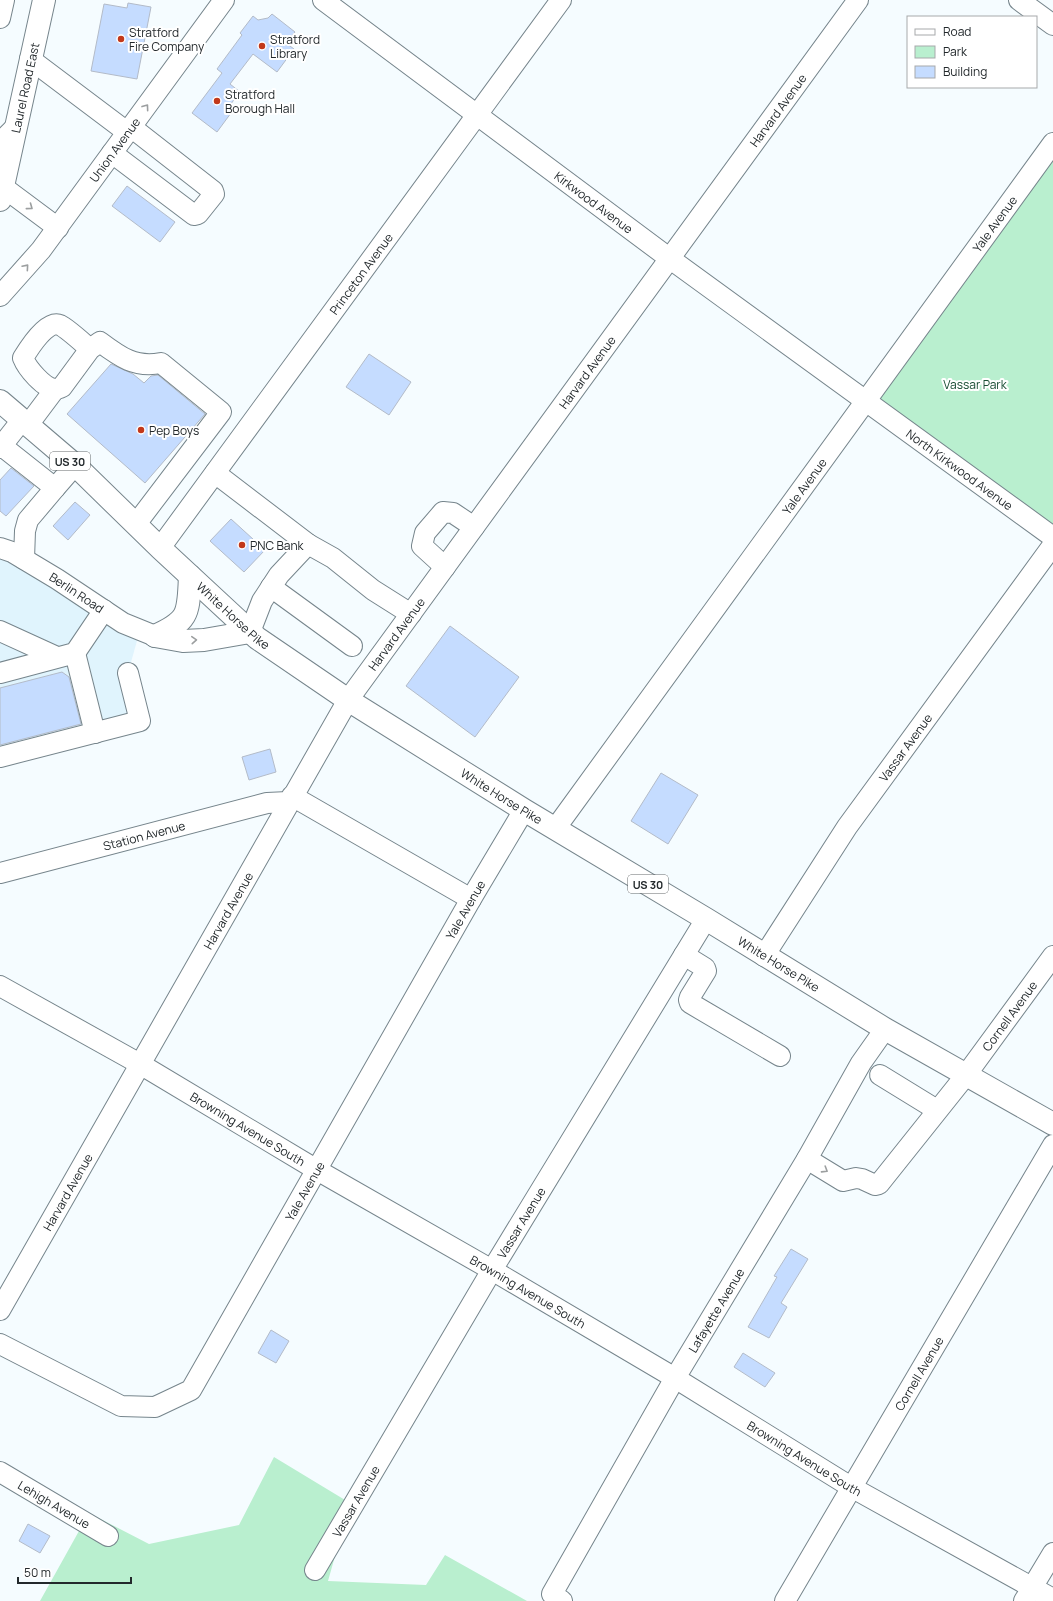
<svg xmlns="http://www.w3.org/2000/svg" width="1053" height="1601" font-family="Manrope,sans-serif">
  <rect width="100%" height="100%" fill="#f5fcff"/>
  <path fill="#e0f4fd" d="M 0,548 L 140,630 L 128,673 L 140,721 L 0,757 Z"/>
  <path fill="#b9efcf" d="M 1053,143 L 1053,537 L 866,402 Z
    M 274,1457 L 350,1503 L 328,1581 L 426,1585 L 445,1555 L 527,1601 L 40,1601 L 89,1513 L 149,1544 L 239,1525 Z"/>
  <path fill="#c5dcff" stroke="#b3bbc8" d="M 128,3 L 151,7 L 137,79 L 91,71 L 104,4 L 127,8 Z
    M 272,14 L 295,32 L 286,43 L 294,49 L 277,72 L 253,54 L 230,84 L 240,92 L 227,109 L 231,113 L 217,132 L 192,113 L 222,73 L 217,69 L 242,35 L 240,33 L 253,16 L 258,20 L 268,18 Z
    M 127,186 L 175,222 L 160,242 L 112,206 Z
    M 369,354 L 411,382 L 389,415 L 346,387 Z
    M 111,364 L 133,374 L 144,383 L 151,376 L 158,375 L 205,414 L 145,483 L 67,414 Z
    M 11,468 L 34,486 L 6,516 L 0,511 L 0,480 Z
    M 75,502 L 90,515 L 68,540 L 53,526 Z
    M 231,519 L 265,550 L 244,572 L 210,541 Z
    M 450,626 L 519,677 L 475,737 L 406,686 Z
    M 62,672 L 69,677 L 81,724 L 0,745 L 0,688 Z
    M 270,749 L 276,772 L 249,780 L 242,757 Z
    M 661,773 L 698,795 L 668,844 L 631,821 Z
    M 791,1249 L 808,1259 L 781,1303 L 787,1307 L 769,1338 L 748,1327 L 777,1277 L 774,1276 Z
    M 271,1330 L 289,1341 L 276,1363 L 258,1353 Z
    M 743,1353 L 775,1373 L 765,1387 L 734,1367 Z
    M 28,1524 L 50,1536 L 40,1553 L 19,1541 Z"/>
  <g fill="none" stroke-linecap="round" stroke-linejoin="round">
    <g stroke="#76858c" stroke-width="22">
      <g id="minor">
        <path id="s1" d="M 323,0 L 669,258 L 1053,537"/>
        <path d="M 1019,0 L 1053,25"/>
        <path d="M 0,18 L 4,0"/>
        <path d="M 30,59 L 127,132"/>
        <path d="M 112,153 L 194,215 L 198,214 L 214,194 L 213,191 L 131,127"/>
        <path d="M 3,187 L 58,228"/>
        <path id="s2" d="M 0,296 L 41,250 L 224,0"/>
        <path d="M 90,349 L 62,387 C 60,388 58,389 56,389 C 44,389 27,368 23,358 C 29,348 47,319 60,325 C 68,329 83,343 90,349 L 100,342 C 120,357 135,368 161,363 L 221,412 L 136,524"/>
        <path d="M 28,425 L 55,389"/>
        <path d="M 2,446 L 55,488 L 75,465"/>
        <path d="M 0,448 L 22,420"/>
        <path d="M 215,473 L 308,544"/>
        <path id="s3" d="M 0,548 L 12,552 L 57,579 L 123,623 L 155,636"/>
        <path id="s4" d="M 160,548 L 561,0"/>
        <path d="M 24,559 L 25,531 L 28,520 L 55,488"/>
        <path d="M 445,567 L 422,546 L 425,533 L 443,512 L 453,513 L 474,527"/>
        <path d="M 271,587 L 352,646"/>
        <path d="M 0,631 L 57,657"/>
        <path d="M 250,632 L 262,601 L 279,575 L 308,544 L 333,558 L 373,590 L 411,614"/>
        <path d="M 75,653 L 95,733"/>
        <path d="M 0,673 L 75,653 L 104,610"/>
        <path d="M 0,757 L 140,721 L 128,673"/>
        <path d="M 292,796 L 471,899"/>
        <path id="s5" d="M 555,829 L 1053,143"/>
        <path id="s6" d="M 0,873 L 267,803 L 288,802"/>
        <path d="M 684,955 L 705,968 L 706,971 L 690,997 L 689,1000 L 690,1003 L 780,1056"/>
        <path id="s7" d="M 764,956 L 847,827 L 1053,545"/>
        <path id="s8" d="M 0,986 L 140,1064 L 317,1170 L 492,1270 L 675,1378 L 851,1487 L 1053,1599"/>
        <path d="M 880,1075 L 937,1110"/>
        <path id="s9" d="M 807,1159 L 843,1181 L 856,1178 L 862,1179 L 875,1185 L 879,1184 L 966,1075 L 1053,956"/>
        <path id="s10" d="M 0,1310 L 348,700 L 858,0"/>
        <path id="s11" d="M 0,1344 L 121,1406 L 155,1407 L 191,1390 L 471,899 L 524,810"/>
        <path id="s12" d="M 0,1472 L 108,1536"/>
        <path id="s13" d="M 315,1570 L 492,1270 L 706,919"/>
        <path id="s14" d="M 562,1601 L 552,1594 L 675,1378 L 807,1159 L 861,1063 L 885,1029"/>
        <path id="s15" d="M 785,1601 L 1053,1145"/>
        <path d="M 1024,1601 L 1053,1553"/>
      </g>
    </g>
    <g stroke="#76858c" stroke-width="24">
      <g id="major">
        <path id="s16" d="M 0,200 L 44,0"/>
      </g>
    </g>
    <g stroke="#76858c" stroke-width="24">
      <g id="highway">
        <path d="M 0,144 L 14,130"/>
        <path id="s17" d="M 0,401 L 75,465 L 160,548 L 257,638 L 348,700 L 524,810 L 706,919 L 885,1029 L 1053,1124"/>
        <path d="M 155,636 L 183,641 L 204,640 L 250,632"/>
        <path d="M 155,636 C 191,620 188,612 190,576"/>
      </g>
    </g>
    <use href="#minor" stroke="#fff" stroke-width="20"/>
    <use href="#major" stroke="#fff" stroke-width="22"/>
    <use href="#highway" stroke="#fff" stroke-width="22"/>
  </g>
  <defs><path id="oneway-chevron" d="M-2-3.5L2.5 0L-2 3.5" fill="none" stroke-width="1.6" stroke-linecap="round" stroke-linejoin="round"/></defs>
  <g stroke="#9c9fa0">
    <use href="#oneway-chevron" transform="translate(146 107) rotate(-54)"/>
    <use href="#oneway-chevron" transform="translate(30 207) rotate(36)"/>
    <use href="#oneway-chevron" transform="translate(26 267) rotate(-49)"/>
    <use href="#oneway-chevron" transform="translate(194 640) rotate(-4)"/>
    <use href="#oneway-chevron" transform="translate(825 1170) rotate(32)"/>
  </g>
  <g fill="#c2381a" stroke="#fff" stroke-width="1.5">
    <circle cx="121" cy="39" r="4"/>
    <circle cx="262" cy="46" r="4"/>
    <circle cx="217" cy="101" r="4"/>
    <circle cx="141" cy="430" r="4"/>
    <circle cx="242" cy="545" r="4"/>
  </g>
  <g text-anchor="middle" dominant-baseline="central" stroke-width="4" stroke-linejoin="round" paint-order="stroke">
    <g fill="#fff" stroke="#65696b" stroke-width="1">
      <rect x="50" y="452" width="40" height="18" rx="3"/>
      <rect x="628" y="875" width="40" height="18" rx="3"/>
    </g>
    <g font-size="11" font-weight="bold" fill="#23292c">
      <text x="70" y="461">US 30</text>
      <text x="648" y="884">US 30</text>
    </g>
    <g font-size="12" fill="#23292c" stroke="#fff" text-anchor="start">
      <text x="129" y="32">Stratford<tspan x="129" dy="14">Fire Company</tspan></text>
      <text x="270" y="39">Stratford<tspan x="270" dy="14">Library</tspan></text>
      <text x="225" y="94">Stratford<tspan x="225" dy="14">Borough Hall</tspan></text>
      <text x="149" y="430">Pep Boys</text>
      <text x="250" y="545">PNC Bank</text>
    </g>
    <g font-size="12" fill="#23292c" stroke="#fff">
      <text stroke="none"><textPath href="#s16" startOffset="115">Laurel Road East</textPath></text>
      <text stroke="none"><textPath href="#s10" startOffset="1432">Harvard Avenue</textPath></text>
      <text stroke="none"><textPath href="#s2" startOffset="186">Union Avenue</textPath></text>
      <text stroke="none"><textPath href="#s1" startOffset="338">Kirkwood Avenue</textPath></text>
      <text stroke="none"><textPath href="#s5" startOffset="748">Yale Avenue</textPath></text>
      <text stroke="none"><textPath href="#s4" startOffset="340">Princeton Avenue</textPath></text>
      <text stroke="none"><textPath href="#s10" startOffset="1108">Harvard Avenue</textPath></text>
      <text stroke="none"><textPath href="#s1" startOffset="791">North Kirkwood Avenue</textPath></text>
      <text stroke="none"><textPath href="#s5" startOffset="424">Yale Avenue</textPath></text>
      <text stroke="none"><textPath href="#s3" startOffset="89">Berlin Road</textPath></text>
      <text stroke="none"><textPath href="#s17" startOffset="317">White Horse Pike</textPath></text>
      <text stroke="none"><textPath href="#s10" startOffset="784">Harvard Avenue</textPath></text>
      <text stroke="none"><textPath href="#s7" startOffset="252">Vassar Avenue</textPath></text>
      <text stroke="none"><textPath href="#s17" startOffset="641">White Horse Pike</textPath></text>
      <text stroke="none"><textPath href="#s6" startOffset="149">Station Avenue</textPath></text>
      <text stroke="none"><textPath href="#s11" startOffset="763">Yale Avenue</textPath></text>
      <text stroke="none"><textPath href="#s10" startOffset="460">Harvard Avenue</textPath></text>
      <text stroke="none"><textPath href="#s17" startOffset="965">White Horse Pike</textPath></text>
      <text stroke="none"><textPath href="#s9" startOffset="293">Cornell Avenue</textPath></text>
      <text stroke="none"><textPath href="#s8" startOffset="286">Browning Avenue South</textPath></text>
      <text stroke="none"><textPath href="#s11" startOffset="439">Yale Avenue</textPath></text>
      <text stroke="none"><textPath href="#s10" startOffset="136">Harvard Avenue</textPath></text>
      <text stroke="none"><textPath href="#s13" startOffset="404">Vassar Avenue</textPath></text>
      <text stroke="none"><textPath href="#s8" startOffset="610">Browning Avenue South</textPath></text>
      <text stroke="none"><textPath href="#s14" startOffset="340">Lafayette Avenue</textPath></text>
      <text stroke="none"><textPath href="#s15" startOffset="264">Cornell Avenue</textPath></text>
      <text stroke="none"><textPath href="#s8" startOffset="933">Browning Avenue South</textPath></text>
      <text stroke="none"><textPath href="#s13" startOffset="80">Vassar Avenue</textPath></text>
      <text stroke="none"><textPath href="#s12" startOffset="63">Lehigh Avenue</textPath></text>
    </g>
    <g font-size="12" fill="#184d33" stroke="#fff">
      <text x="975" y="384">Vassar Park</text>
    </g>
  </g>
  <rect x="907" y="16" width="130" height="72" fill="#ffffff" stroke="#a7a9ab"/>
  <rect x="915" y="29" width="20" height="6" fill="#ffffff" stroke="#a7a9ab"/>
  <text x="943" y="36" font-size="12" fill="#23292c">Road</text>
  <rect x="915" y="46" width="20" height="12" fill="#b9efcf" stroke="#a7a9ab"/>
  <text x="943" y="56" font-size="12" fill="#23292c">Park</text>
  <rect x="915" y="66" width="20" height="12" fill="#c5dcff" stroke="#a7a9ab"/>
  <text x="943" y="76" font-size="12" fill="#23292c">Building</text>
  <path d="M18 1577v6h113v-6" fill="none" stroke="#23292c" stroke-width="2"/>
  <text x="24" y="1577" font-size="12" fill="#23292c" stroke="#ffffff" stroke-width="3" paint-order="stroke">50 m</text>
</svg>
